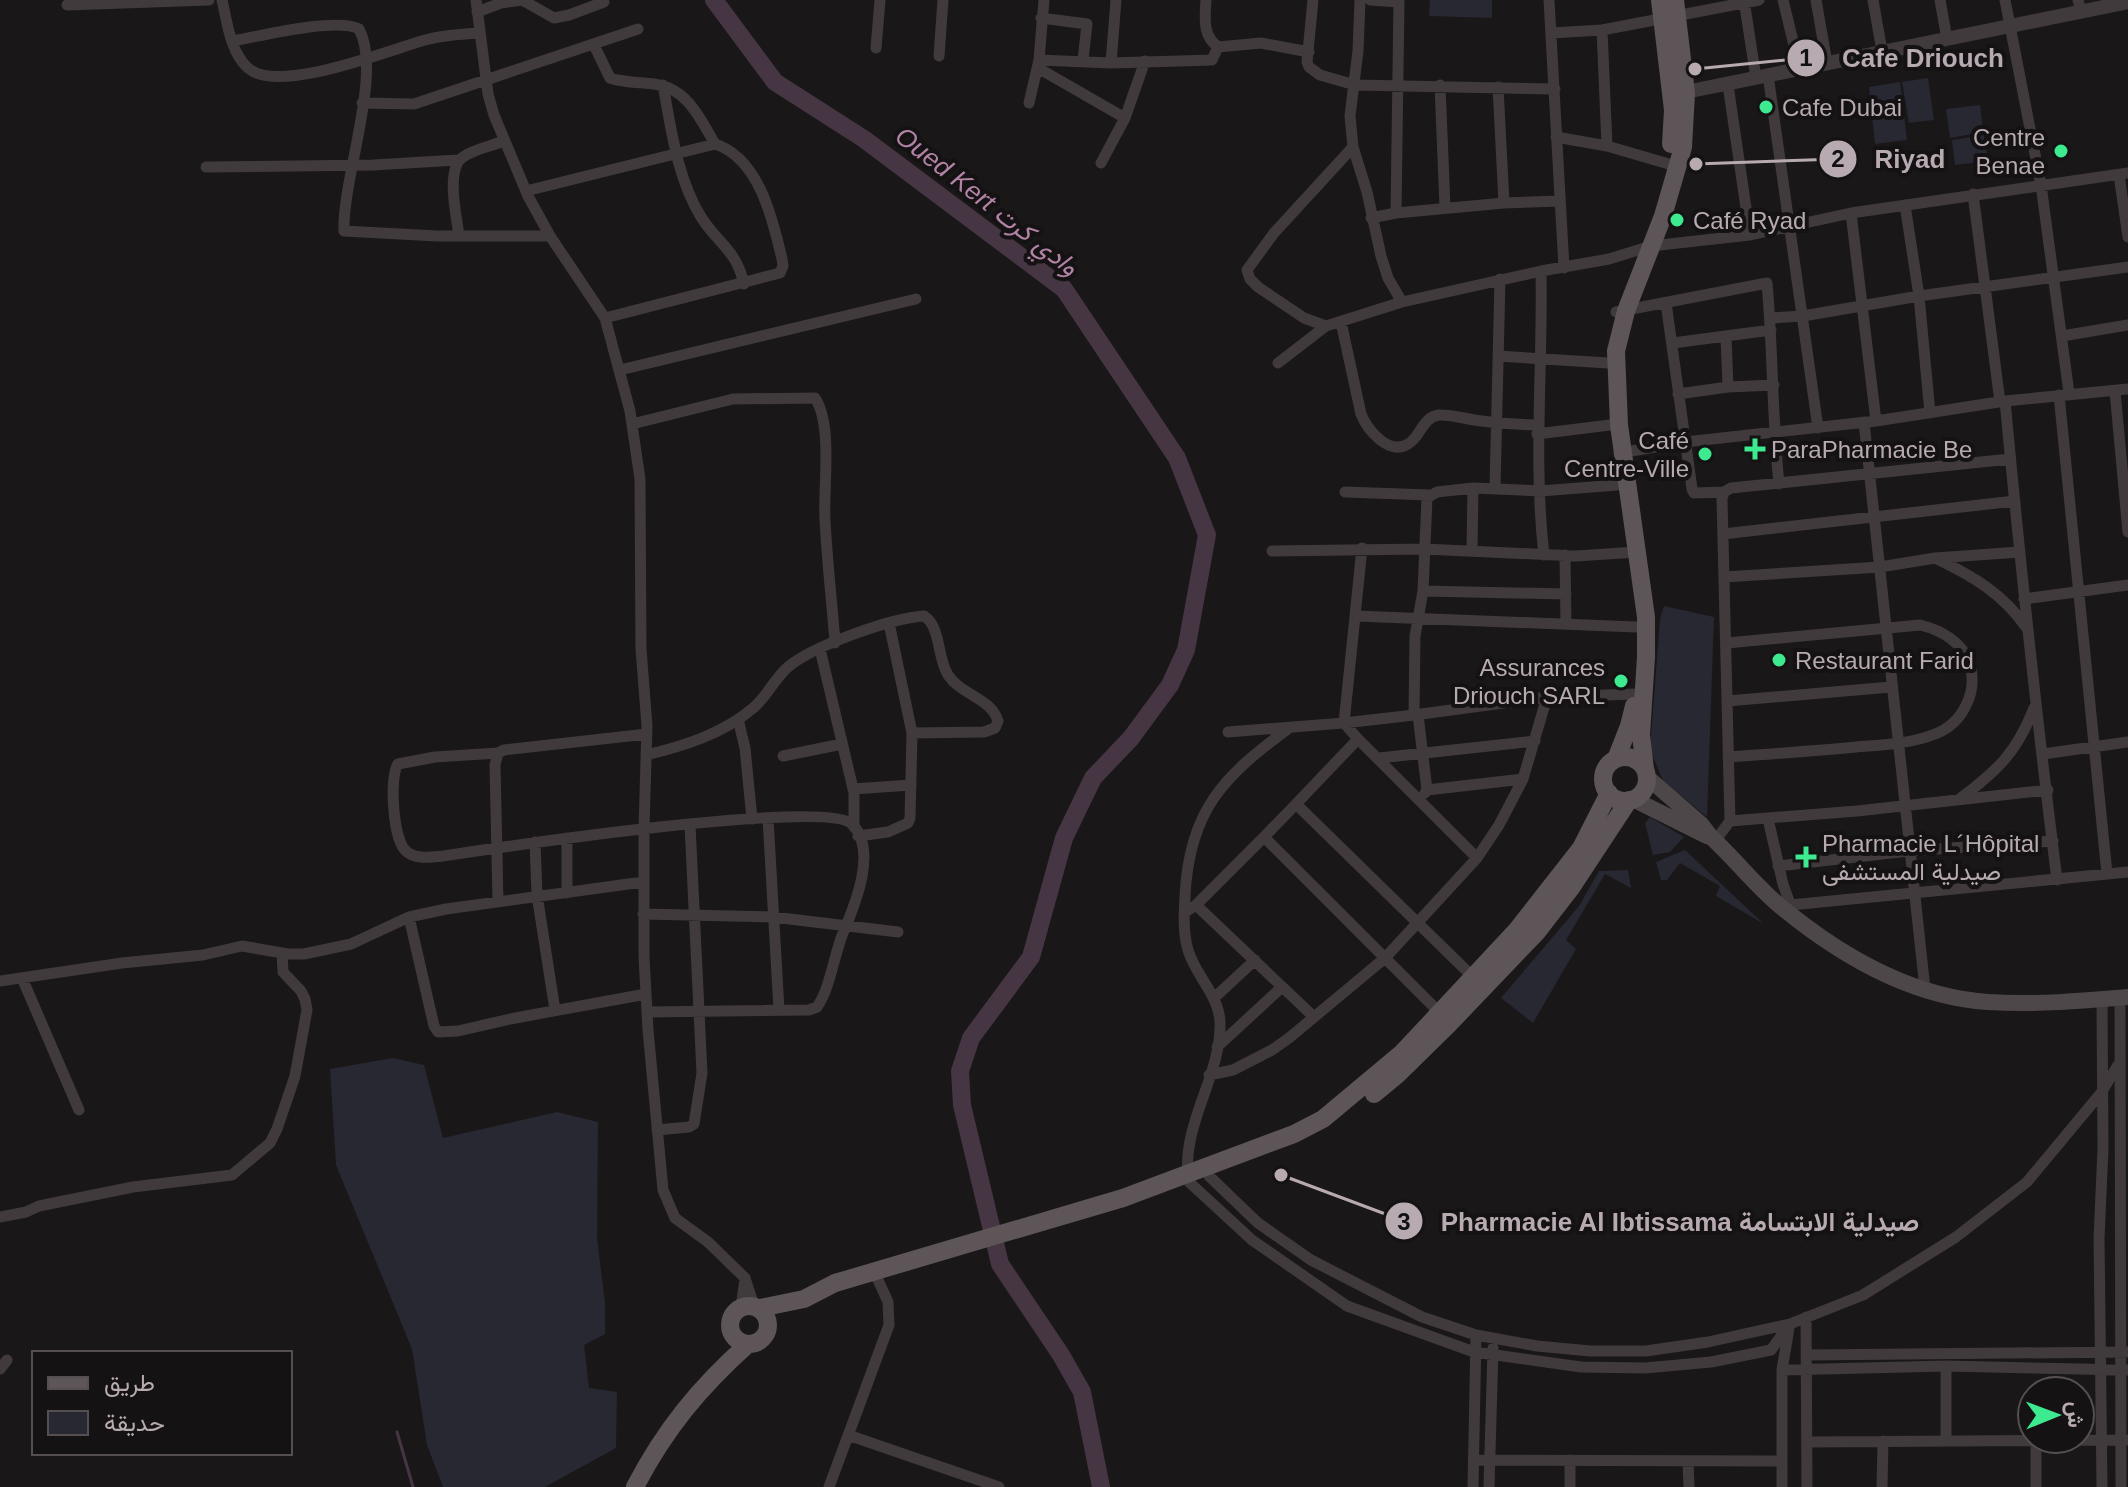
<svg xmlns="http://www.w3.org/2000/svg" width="2128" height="1487" font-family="Helvetica,Vazirmatn,sans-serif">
  <rect width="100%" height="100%" fill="#191718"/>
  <path fill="#272831" d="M 1430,0 L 1492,0 L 1492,18 L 1429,16 Z
    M 1928,78 L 1934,120 L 1909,123 L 1902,82 Z
    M 1900,82 L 1907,140 L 1875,144 L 1869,87 Z
    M 1980,105 L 1983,132 L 1950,138 L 1946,109 Z
    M 1984,135 L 1988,161 L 1955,165 L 1952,140 Z
    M 1664,606 L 1714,617 L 1707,817 L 1663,781 L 1650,749 L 1660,619 Z
    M 1650,817 L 1684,837 L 1670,852 L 1653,855 L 1645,823 Z
    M 1685,850 L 1764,924 L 1716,896 L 1720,886 L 1680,863 L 1667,880 L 1661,880 L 1656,862 Z
    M 1628,870 L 1631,888 L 1605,874 L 1566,940 L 1576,949 L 1533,1023 L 1501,998 L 1579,906 L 1599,871 Z
    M 393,1058 L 424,1065 L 443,1138 L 557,1112 L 598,1122 L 597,1238 L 605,1303 L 605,1334 L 584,1345 L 589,1388 L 617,1392 L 616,1448 L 545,1487 L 443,1487 L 427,1445 L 412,1349 L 336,1165 L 330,1069 Z"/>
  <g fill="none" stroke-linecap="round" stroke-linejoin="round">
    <path stroke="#463542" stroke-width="3" d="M 397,1432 L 413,1487"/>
    <path stroke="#463542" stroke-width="18" d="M 714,0 L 775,82 L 864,139 L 1064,289 L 1177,458 L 1207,535 L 1186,650 L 1170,685 L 1131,738 L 1093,778 L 1064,838 L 1031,957 L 971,1038 L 960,1071 L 962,1105 L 1000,1264 L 1061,1355 L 1082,1392 L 1101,1487"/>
    <path stroke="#403a3c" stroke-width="11" d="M 222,0 C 227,21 230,52 248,68 C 278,95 389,50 425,40 C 443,35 461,34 480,33
      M 476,0 L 488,94 L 494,115 L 528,196 L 550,236 L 605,318 L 630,411 L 640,479 L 641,649 L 647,726 L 644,828 L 644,957 L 648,1030 L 663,1190 L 675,1218 L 708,1242 L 745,1278 L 754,1306
      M 522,0 L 554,18 L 569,15 L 604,2
      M 1206,0 C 1205,18 1202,35 1218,47 L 1261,43 L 1309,52
      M 1313,0 L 1307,62 L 1309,67 L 1320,75 L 1355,85 L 1555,89
      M 1360,0 L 1358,51 L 1350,116 L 1353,147 L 1367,192 L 1381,256 L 1388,278 L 1402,302
      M 1370,0 L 1399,2
      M 1549,0 L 1564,268
      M 1744,0 L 1756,78
      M 1783,0 L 1800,70
      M 1816,0 L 1827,63
      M 1873,0 L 1882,51
      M 1940,0 L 1947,39
      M 2005,0 L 2041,185 L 2069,393
      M 2078,0 L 2081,12
      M 67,5 L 209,0
      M 477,12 L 501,3 L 522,0
      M 1041,18 L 1087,24 L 1083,60
      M 1602,30 L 1607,146
      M 1551,33 L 1602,30 L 1759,0
      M 233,41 C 260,36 336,17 359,29 C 383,73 342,179 344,231 L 437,236 L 550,236
      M 594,45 L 610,78 C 624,83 640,82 654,84 C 687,88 700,118 715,144
      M 876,48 L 880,0
      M 939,56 L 943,0
      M 1039,60 L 1111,63 L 1212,60 L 1218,47
      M 1111,63 L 1116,0
      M 1038,68 L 1125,118
      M 1768,75 L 1818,428
      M 663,85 C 671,128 677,178 701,217 C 718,244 736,249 744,284
      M 1440,85 L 1445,207
      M 1728,85 L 1750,235
      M 1498,87 L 1504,203
      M 362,103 L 414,104 L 638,29
      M 1029,103 L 1039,60 L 1044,0
      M 1556,137 L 1607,146 L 1679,167
      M 1353,147 L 1274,233 L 1247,270 L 1250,279 L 1258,287 L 1304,318 L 1326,326 L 1402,302 L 1541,271 L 1609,259 L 1651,246 L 1750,235 L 1851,213 L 2128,173
      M 1101,163 L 1125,118 L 1145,61
      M 206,167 L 373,165 L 458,160
      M 2119,175 L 2128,237
      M 526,191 L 715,144 C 759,158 773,220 782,259 L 783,266 L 780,273 L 605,318
      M 1973,194 L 2000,402
      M 1905,205 L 1919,296 L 1930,413
      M 1396,213 L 1504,203 L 1559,201
      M 1851,213 L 1876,421
      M 1371,218 L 1396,213 L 1399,0
      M 459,236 C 457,218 445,169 463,157 C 474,149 491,146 504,141
      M 1541,271 C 1543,366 1533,460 1544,555
      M 1666,303 L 1692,489 L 1694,493 L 1724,492
      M 1616,312 L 1767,283 C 1773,350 1772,417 1779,484
      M 1770,318 L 1803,316 L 1919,296 L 2128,267
      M 1341,322 L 1361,414 C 1367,429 1388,456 1408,444 C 1421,437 1422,417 1439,415 C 1452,414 1468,420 1482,421 C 1500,424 1519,424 1538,425
      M 2062,336 L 2128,325
      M 1726,337 L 1728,387 L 1774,385
      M 1673,343 L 1771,330
      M 1498,356 L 1608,363
      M 1278,363 L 1326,326
      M 620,370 L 916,299
      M 2115,391 L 2128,532
      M 1678,394 L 1728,387
      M 2059,395 L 2107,874
      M 2005,401 C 2020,561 2037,721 2057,880
      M 1864,422 L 1925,989
      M 632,424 L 733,399 L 815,398 C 833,425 823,487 825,520 C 827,561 832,602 835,643
      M 1537,434 L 1610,425
      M 1619,453 L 1685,442 L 1876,421 L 2005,401 L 2128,389
      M 1495,487 L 1500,279
      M 1345,492 L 1429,495
      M 1723,534 L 2015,501
      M 1362,548 L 1344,723 L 1358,739 L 1296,804 L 1474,978
      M 1472,549 L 1473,488 L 1541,491 L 1617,485
      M 1272,551 L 1424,549 L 1576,556 L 1637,552
      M 1565,555 L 1566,624
      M 1937,559 C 1973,576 2003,594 2026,627
      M 1724,577 L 1880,567 L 1935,558 L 2020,552
      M 1423,591 L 1566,594
      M 2024,599 L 2128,585
      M 1356,616 L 1636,627
      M 1727,643 L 1920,625 C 1941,630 1963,642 1970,665 C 1978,693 1962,724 1935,734 C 1910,744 1882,745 1856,747 C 1814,751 1771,754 1728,757
      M 820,649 L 854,793 L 854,827
      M 1727,701 L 1891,687
      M 1414,715 L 1547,697 L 1636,694
      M 1418,715 L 1427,790 L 1425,793
      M 738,719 L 745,748 L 752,819
      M 1289,728 C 1224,776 1189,810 1185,896 C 1184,914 1183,933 1188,950 C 1195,975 1219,995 1220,1022 C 1222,1076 1179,1127 1189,1182 L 1252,1240 L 1347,1306 L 1474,1352 L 1581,1367 L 1645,1368 L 1711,1362 L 1771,1350 L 1790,1324
      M 1228,732 L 1344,723 L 1414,715 L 1415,636 L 1423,591 L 1427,498 L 1437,492 L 1473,488
      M 1358,739 L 1477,858
      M 498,753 L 435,757 L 398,764 C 389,777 393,840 406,851 C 415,860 431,857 443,856 C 496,848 826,798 852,824 C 878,850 855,905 843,933 C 834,955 830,989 817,1007 L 809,1010 L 647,1012
      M 2043,754 L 2128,742
      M 646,755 C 684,746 722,734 752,709 C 767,697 774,679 788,667 C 813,646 891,618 924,616 C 941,626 937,658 948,675 C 961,695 991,698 998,721 L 995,728 L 984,732 L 912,733
      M 783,756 L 842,744
      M 1379,758 L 1535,741
      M 853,789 L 911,785
      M 1427,790 L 1523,779
      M 1961,798 C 1998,770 2017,752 2034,708
      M 768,818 L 779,1010
      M 1768,819 L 1783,884 L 1790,904
      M 1730,821 L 1857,811 L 2048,790
      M 858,836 L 888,832 L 908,823 L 910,818 L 912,733 L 889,623
      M 1264,837 L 1296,804
      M 567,838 L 567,893
      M 1715,841 L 1730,821 L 1722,499 L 1724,492 L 1731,488 L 2010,459
      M 535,842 L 537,895 L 555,1010
      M 1778,866 L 1908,851 L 2053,841
      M 498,901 L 495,765 L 498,753 L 504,750 L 647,734
      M 1196,905 L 1314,1017
      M 1780,906 L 2128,872
      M 1184,913 L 1196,905 L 1264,837 L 1441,1014
      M 643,914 L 773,917 L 898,932
      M 409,917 L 434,1026 L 438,1032 L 458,1031 L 510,1019 L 646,994
      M 22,978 L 79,1110
      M 0,981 L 122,963 L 203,955 L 242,946 L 288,954 L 304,954 L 351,944 L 409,917 L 446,909 L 643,882
      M 1214,998 L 1255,960
      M 2120,998 L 2121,1487
      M 2102,1001 L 2103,1149 L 2099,1238 L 2102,1487
      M 1217,1047 L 1282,987
      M 1209,1075 L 1233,1070 L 1272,1050 L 1289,1038 L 1385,958 L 1477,858 L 1499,825 L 1523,779 L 1547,697
      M 657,1130 L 689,1127 L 694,1124 L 702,1073 L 690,825
      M 1209,1176 L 1258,1223 L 1311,1260 L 1422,1317 L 1476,1335 L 1537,1346 L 1590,1351 L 1646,1351 L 1708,1342 L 1790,1324 L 1863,1295 L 1956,1237 L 2027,1182 L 2101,1093 L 2118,1065
      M 0,1217 L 26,1212 L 39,1206 L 133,1187 L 232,1175 L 270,1143 L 277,1129 L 295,1076 L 307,1010 L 305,999 L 301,991 L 283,972 L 282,953
      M 741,1307 L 745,1279
      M 1806,1317 L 1807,1487
      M 1808,1355 L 2127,1352
      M 1946,1366 L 1946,1441
      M 0,1369 L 7,1360
      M 1782,1370 L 1946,1366 L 2128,1370
      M 848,1435 L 999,1487
      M 2036,1441 L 2036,1487
      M 1807,1442 L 2126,1440
      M 1474,1460 L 1782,1461
      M 1688,1461 L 1689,1487
      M 829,1487 L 889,1325 L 888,1302 L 874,1271
      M 1473,1487 L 1476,1335
      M 1489,1487 L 1493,1348
      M 1570,1487 L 1570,1460
      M 1782,1487 L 1782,1370 L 1789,1328
      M 1882,1487 L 1883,1441"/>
    <path stroke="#403a3c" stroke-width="14" d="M 1676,94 L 2128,2"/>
    <path stroke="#4e474a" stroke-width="16" d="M 1647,777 L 1701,824 L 1711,837 C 1735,859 1755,885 1780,906 C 1838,954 1911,997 1988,1002 C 2035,1005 2082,1001 2128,997
      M 1633,799 L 1707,836"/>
    <path stroke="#5d5558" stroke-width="18" d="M 1660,0 L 1673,110 L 1671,144
      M1603 779a22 22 0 1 1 44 0a22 22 0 1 1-44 0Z
      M 1616,759 L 1629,726 L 1634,706
      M 1645,769 L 1641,735 L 1646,657 L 1646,617 L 1619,425 L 1616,351 L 1626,311 L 1663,216 L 1683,147 L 1686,93 L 1675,0
      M 1374,1094 L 1397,1075 L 1449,1024 L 1537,932 L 1571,888 L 1629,800
      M730 1325a19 19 0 1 1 38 0a19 19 0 1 1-38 0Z
      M 760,1308 L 804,1299 L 835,1283 L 1123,1198 L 1294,1134 L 1323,1119 L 1402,1053 L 1516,931 L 1581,848 L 1609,793
      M 635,1487 C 665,1429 700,1387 748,1344"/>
  </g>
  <g fill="#3eea8f" stroke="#141213" stroke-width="3">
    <circle cx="1766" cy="107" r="8"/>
    <circle cx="2061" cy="151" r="8"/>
    <circle cx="1677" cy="220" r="8"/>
    <path d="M1751 437h8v8h8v8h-8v8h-8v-8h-8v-8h8z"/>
    <circle cx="1705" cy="454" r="8"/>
    <circle cx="1779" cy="660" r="8"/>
    <circle cx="1621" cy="681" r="8"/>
    <path d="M1802 845h8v8h8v8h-8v8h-8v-8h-8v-8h8z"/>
  </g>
  <g text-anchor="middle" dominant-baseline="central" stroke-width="8" stroke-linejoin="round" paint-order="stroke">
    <g font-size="24" fill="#b8aab1" stroke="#141213" text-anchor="start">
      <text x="1782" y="107">Cafe Dubai</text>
      <text x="2045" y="137" text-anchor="end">Centre<tspan x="2045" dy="28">Benae</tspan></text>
      <text x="1693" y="220">Café Ryad</text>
      <text x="1689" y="440" text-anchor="end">Café<tspan x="1689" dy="28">Centre-Ville</tspan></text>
      <text x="1771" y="449">ParaPharmacie Be</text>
      <text x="1795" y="660">Restaurant Farid</text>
      <text x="1605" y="667" text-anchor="end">Assurances<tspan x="1605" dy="28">Driouch SARL</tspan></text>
      <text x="1822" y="843">Pharmacie L´Hôpital<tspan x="1822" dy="28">صيدلية المستشفى</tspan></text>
    </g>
    <g font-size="26" font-style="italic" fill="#b283a5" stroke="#141213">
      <text transform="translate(987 201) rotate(38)">Oued Kert وادي كرت</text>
    </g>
  </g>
  <path fill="none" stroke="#b8aab1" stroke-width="3" d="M1695 69L1806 58M1696 164L1838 159M1281 1175L1404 1221"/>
  <g fill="#b8aab1" stroke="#141213" stroke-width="3">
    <circle cx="1695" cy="69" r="8"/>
    <circle cx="1696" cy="164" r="8"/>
    <circle cx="1281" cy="1175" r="8"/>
    <circle cx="1806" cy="58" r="20"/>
    <circle cx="1838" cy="159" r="20"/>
    <circle cx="1404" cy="1221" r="20"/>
  </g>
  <g font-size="24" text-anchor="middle" font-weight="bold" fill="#111">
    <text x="1806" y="66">1</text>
    <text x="1838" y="167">2</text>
    <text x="1404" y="1230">3</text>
  </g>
  <g font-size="26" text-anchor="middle" font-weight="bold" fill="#b8aab1" stroke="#141213" stroke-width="8" stroke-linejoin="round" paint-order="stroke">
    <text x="1923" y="67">Cafe Driouch</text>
    <text x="1910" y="168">Riyad</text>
    <text x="1680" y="1231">Pharmacie Al Ibtissama صيدلية الابتسامة</text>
  </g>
  <rect x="32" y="1351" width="260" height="104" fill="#141213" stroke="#564f52" stroke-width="2"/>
  <rect x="48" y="1377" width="40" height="12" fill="#5d5558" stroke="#564f52" stroke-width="2"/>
  <text x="104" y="1391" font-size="24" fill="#b8aab1">طريق</text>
  <rect x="48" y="1411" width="40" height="24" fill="#272831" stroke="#564f52" stroke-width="2"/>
  <text x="104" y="1431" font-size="24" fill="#b8aab1">حديقة</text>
  <g transform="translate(2056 1415) rotate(89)"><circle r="38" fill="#141213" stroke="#564f52" stroke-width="2"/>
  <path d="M0-6L14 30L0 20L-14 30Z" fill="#3eea8f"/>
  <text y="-12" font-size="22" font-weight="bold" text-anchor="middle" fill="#b8aab1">ش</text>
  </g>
</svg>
